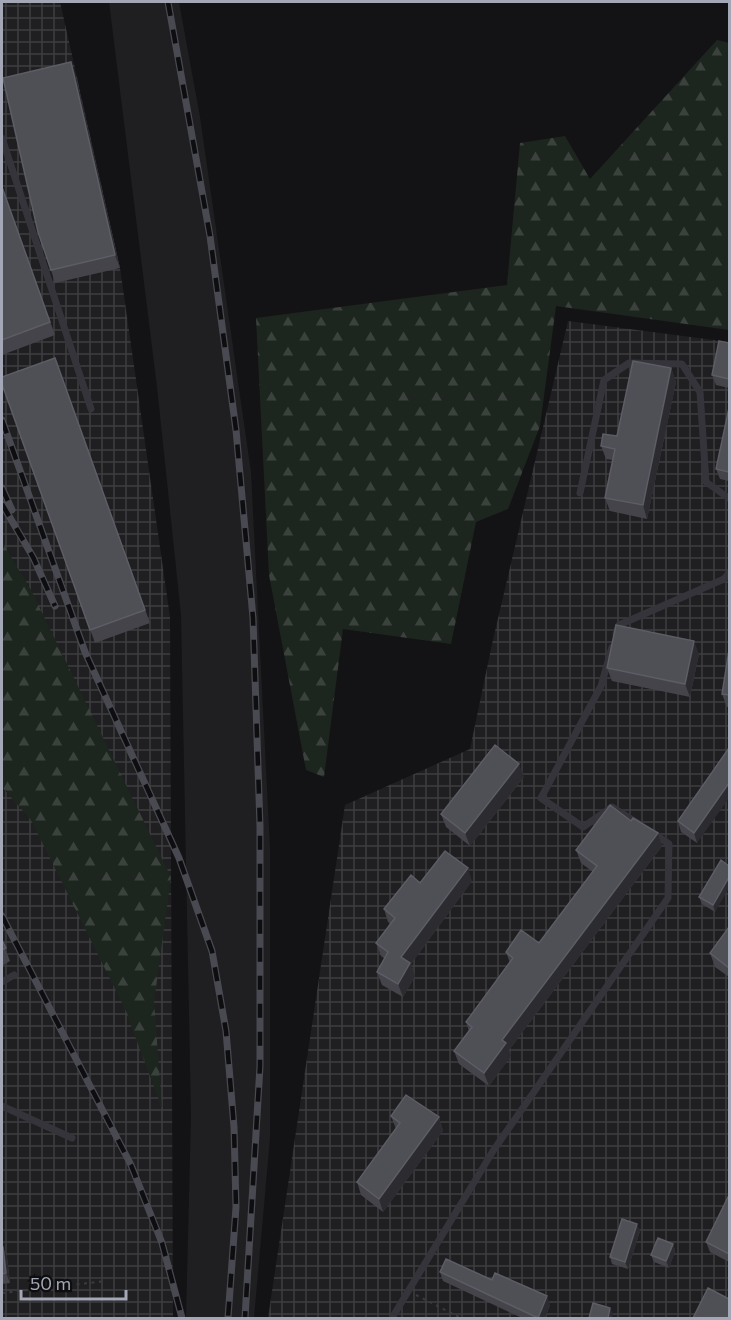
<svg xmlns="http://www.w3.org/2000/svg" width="731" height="1320" font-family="Commissioner,sans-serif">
  <defs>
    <pattern id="industrial-grid" width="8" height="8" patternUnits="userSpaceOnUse" patternTransform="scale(1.5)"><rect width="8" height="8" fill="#1f1f22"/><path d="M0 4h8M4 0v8" fill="none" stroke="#3d3d40"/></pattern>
    <pattern id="forest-firs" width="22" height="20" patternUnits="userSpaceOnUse" patternTransform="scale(1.5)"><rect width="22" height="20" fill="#1d251f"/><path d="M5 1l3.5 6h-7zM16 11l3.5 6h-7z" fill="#3b423d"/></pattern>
  </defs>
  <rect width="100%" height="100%" fill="#131315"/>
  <path fill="#1f1f22" d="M 109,2 L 179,2 L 200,117 L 251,472 L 270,848 L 270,1138 L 254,1318 L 186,1318 L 191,1116 L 181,615 L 157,387 Z"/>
  <path fill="url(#industrial-grid)" d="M 2,2 L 60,2 L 120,268 L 170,617 L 173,1318 L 2,1318 Z
    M 568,321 L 729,342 L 729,1318 L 268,1318 L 345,805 L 470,749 L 492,644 Z"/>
  <path fill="url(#forest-firs)" d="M 717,40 L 730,43 L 729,330 L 556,306 L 540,426 L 508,509 L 476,522 L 451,644 L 343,629 L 324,777 L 306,770 L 269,575 L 256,318 L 507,285 L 520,143 L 565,136 L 590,179 Z
    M 2,542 L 31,590 L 171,877 L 154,1002 L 162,1108 L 124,1007 L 31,820 L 2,787 Z"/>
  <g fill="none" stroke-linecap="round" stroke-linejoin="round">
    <path stroke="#3a3b41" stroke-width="2" stroke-dasharray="3 4.5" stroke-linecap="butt" d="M 2,1293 L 106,1281
      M 416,1295 L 461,1318"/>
    <path stroke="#34343a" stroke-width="7" d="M 2,138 L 91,409
      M 580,493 L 604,380 L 629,363 L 682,364 L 700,392 L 706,482 L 730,499
      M 616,634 L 619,625 L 724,579 L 730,572
      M 612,647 L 601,686 L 541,798 L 583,827 L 612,807 L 639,824
      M 2,982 L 14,975
      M 2,1106 L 72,1138
      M 392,1318 L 493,1151 L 668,898 L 669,844 L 653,833"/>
    <g stroke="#494a51" stroke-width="7">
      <path id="rail" d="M 168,2 L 210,236 L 236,430 L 253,618 L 260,826 L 260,1066 L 245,1318
        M 2,420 L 85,652 L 179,858 L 212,951 L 226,1031 L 234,1127 L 236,1207 L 228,1318
        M 2,488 L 12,510
        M 2,504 L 33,557 L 55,606
        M 2,916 L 131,1165 L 162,1243 L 182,1318"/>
    </g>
    <use href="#rail" stroke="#0e0e10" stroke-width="4.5" stroke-dasharray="14" stroke-linecap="butt"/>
  </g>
  <path fill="#44444a" d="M 76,76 L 120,268 L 55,283 L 51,270 Z
    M 2,187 L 55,335 L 2,355 Z
    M 729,343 L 729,388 L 716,385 L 712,375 Z
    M 55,358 L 150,623 L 95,643 L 2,384 Z
    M 671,368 L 676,382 L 647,519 L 610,511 L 605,498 L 613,460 L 606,459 L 601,446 L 617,436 Z
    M 729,408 L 729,481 L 720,479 L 716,469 Z
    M 729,650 L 729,707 L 727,707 L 722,694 Z
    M 699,654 L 690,697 L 612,681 L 607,668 Z
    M 729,748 L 697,843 L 681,832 L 678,821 Z
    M 524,777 L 470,846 L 446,827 L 441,814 Z
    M 631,821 L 658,833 L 662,846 L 509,1050 L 511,1056 L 489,1086 L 459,1064 L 454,1051 L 469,1031 L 466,1022 L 510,963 L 506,952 L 539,943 L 593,872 L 581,863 L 576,850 Z
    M 721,860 L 715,912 L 702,904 L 699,897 Z
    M 472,881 L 411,964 L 415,976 L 403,997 L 382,985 L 377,972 L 385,959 L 381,956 L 376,943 L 391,924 L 388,922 L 384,909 L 420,883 Z
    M 729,927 L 729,977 L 715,967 L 710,953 Z
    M 2,940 L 10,961 L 2,966 Z
    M 391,1116 L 439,1117 L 443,1131 L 383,1212 L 361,1195 L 357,1182 L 396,1129 Z
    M 729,1195 L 729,1262 L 710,1252 L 706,1242 Z
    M 640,1231 L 628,1269 L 612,1264 L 610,1257 Z
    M 673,1244 L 675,1251 L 669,1268 L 654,1262 L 651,1255 Z
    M 2,1247 L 7,1257 L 10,1283 L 2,1284 Z
    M 440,1272 L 492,1280 L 550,1305 L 545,1318 L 522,1318 L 443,1281 Z"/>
  <path fill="#2c2c30" d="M 71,62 L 76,76 L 120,268 L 115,255 Z
    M 671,368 L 676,382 L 647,519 L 643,505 Z
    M 694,641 L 699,654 L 690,697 L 685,684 Z
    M 519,764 L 524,777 L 470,846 L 465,833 Z
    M 729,783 L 729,798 L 697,843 L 694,833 Z
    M 658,833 L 662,846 L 509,1050 L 511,1056 L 489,1086 L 484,1073 L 502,1040 Z
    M 468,868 L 472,881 L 411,964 L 415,976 L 403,997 L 398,984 L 401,957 Z
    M 729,877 L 729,888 L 715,912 L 713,905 Z
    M 439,1117 L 443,1131 L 383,1212 L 379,1199 Z
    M 637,1224 L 640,1231 L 628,1269 L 625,1262 Z
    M 673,1244 L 675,1251 L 669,1268 L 666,1261 Z
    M 3,1247 L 7,1257 L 10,1283 L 6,1273 Z
    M 547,1296 L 550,1305 L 545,1318 L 538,1318 Z
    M 610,1308 L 613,1314 L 612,1318 L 608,1318 Z"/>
  <path fill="#4f4f56" stroke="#5c5d65" stroke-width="1.5" d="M 71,62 L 115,255 L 51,270 L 38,232 L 3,78 Z
    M 2,187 L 50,322 L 2,340 Z
    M 719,341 L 729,343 L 729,379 L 712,375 Z
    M 55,358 L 145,610 L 90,630 L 2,384 L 2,377 Z
    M 633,361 L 671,368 L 643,505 L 605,498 L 615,449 L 601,446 L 603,434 L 617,436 Z
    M 729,408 L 729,472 L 716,469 Z
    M 616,625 L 694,641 L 685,684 L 607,668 Z
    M 729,650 L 729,695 L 722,694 Z
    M 495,745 L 519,764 L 465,833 L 441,814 Z
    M 729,748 L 729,783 L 694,833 L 678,821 Z
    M 610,805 L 631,821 L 633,818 L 658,833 L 502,1040 L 506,1043 L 484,1073 L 454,1051 L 472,1027 L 466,1022 L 513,958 L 506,952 L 521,930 L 539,943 L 597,866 L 576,850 Z
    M 445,851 L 468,868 L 401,957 L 410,963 L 398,984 L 377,972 L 388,952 L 376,943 L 395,918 L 384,909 L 411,875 L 420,883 Z
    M 721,860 L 729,866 L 729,877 L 713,905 L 699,897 Z
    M 729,927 L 729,968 L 710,953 Z
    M 2,940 L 6,948 L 2,950 Z
    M 406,1095 L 439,1117 L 379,1199 L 357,1182 L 400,1123 L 391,1116 Z
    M 729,1195 L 729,1254 L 706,1242 Z
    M 622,1219 L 637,1224 L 625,1262 L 610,1257 Z
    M 658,1238 L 673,1244 L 666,1261 L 651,1255 Z
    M 2,1247 L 3,1247 L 6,1273 L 2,1274 Z
    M 446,1259 L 492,1280 L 495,1273 L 547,1296 L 538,1318 L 440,1272 Z
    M 708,1288 L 729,1299 L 729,1318 L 693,1318 Z
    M 593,1303 L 610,1308 L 608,1318 L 589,1318 Z"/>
  <rect width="731" height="1320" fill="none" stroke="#a4a8b6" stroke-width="6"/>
  <path d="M21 1290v9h105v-9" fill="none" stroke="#a4a8b6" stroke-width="3"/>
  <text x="30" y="1290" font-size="18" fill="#a4a8b6" stroke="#0e0e10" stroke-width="4.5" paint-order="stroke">50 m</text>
</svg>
